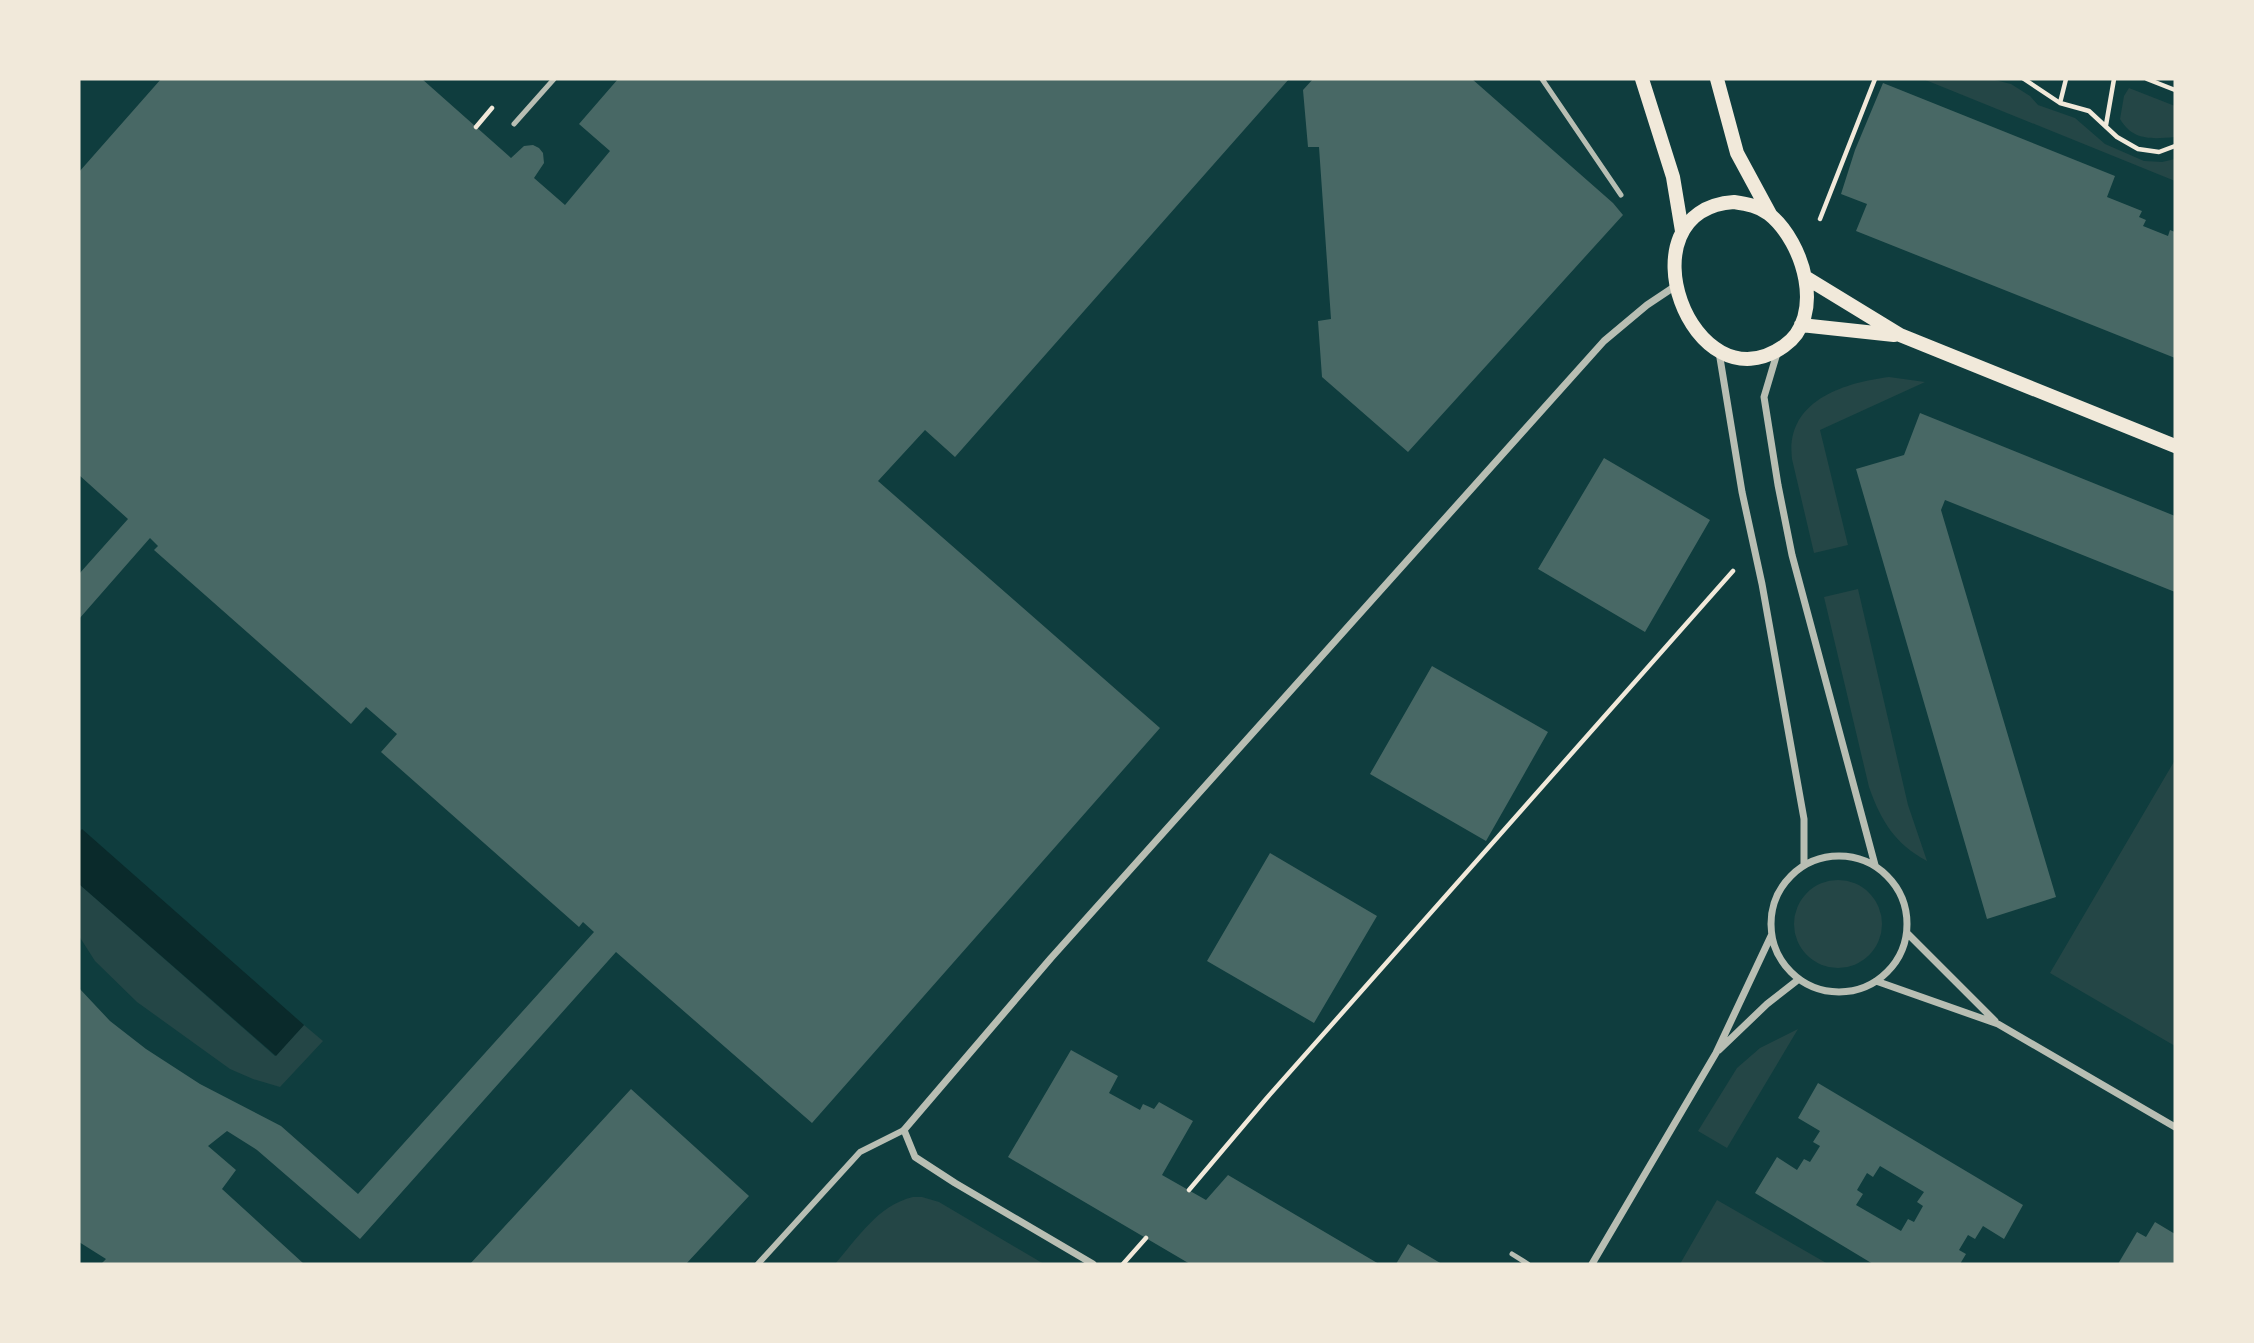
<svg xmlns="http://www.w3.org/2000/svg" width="2254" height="1343" font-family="'PT Serif',serif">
  <rect width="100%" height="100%" fill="#0f3d3e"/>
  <path fill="#244646" d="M 1923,79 L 1991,79 L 2011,84 L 2030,96 L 2038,105 L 2075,118 L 2105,144 L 2144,161 L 2162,162 L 2175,159 L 2175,181 Z
    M 2129,88 L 2175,106 L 2175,137 C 2152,139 2133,141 2120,119 L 2124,96 Z
    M 1889,377 L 1925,382 L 1820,430 L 1848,545 L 1814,553 L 1792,459 C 1785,401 1843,383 1889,377 Z
    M 1858,589 L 1908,805 L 1927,861 C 1895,844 1881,821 1869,787 L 1824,597 Z
    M 2175,760 L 2175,1046 L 2050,973 Z
    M1794 924a44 44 0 1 1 88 0a44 44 0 1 1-88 0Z
    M 79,884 L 275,1056 L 304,1025 L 323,1041 L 280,1087 L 253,1079 L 230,1069 L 137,1002 L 95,961 L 79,936 Z
    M 1798,1029 L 1727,1148 L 1698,1131 L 1737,1068 L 1760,1048 Z
    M 913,1197 L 922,1197 L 939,1202 L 1044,1264 L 835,1264 C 857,1239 878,1205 913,1197 Z
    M 1717,1200 L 1828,1264 L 1680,1264 Z"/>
  <path fill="#0a2a2b" d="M 82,829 L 304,1025 L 276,1056 L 79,884 L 79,832 Z"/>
  <path fill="#486865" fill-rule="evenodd" d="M 161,79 L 422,79 L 511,158 L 524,146 L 533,145 L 539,148 L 543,153 L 544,163 L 534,178 L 565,205 L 610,151 L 579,124 L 618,79 L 1289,79 L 955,457 L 925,430 L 878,481 L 1160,728 L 812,1123 L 616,952 L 360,1239 L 257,1150 L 227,1131 L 208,1146 L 236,1170 L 222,1189 L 304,1264 L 101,1264 L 106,1259 L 79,1242 L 79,988 L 110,1021 L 146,1049 L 200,1084 L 281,1126 L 358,1194 L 594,932 L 583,922 L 579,927 L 381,752 L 397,734 L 366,707 L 351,724 L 154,550 L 158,546 L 150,538 L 79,619 L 79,574 L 128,519 L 79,475 L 79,172 Z
    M 1313,79 L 1472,79 L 1613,203 L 1623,215 L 1408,452 L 1322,377 L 1318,321 L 1331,319 L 1319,147 L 1308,147 L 1303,90 Z
    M 1883,83 L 2115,176 L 2107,197 L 2142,211 L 2139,217 L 2146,220 L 2143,226 L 2168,236 L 2170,230 L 2175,232 L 2175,358 L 1856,231 L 1867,204 L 1841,194 L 1855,150 Z
    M 1920,413 L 2175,516 L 2175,592 L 1945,500 L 1941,510 L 2056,897 L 1987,919 L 1856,469 L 1904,455 Z
    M 1604,458 L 1710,520 L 1645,632 L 1538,569 Z
    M 1432,666 L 1548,732 L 1486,841 L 1370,774 Z
    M 1270,853 L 1377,916 L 1314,1023 L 1207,961 Z
    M 1071,1050 L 1118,1076 L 1109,1093 L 1140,1110 L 1143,1104 L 1154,1109 L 1159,1102 L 1193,1121 L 1162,1175 L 1206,1200 L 1228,1175 L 1379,1264 L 1190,1264 L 1008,1157 Z
    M 1818,1083 L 2023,1205 L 2004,1239 L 1983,1226 L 1975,1239 L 1968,1235 L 1959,1250 L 1966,1254 L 1960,1264 L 1873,1264 L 1755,1193 L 1777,1157 L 1797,1170 L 1804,1159 L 1810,1162 L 1820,1146 L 1813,1142 L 1820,1131 L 1798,1118 ZM 1880,1166 L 1924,1192 L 1917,1202 L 1923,1206 L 1914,1222 L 1908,1219 L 1901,1231 L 1856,1205 L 1863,1194 L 1857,1190 L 1867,1173 L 1873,1177 Z
    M 631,1089 L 749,1196 L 686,1264 L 470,1264 Z
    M 2155,1222 L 2175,1234 L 2175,1264 L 2118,1264 L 2137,1232 L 2146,1237 Z
    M 1408,1244 L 1442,1264 L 1396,1264 Z"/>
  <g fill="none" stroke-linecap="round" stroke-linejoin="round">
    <path stroke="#f1e9da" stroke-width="4.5" d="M 2024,79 L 2060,103 L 2089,111 L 2117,137 L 2138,149 L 2159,152 L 2175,146
      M 2147,79 L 2175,90
      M 2060,103 L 2066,79
      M 2106,125 L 2114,79
      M 476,127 L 492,108
      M 1820,219 L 1875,79
      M 1189,1190 L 1266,1099 L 1733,571
      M 1123,1264 L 1146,1238"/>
    <path stroke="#b8beb3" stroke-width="5" d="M 1542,79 L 1621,195
      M 514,124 L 554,79
      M 1512,1254 L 1528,1264"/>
    <path stroke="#b8beb3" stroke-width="6" d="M 758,1264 L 860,1152 L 904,1130"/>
    <path stroke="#b8beb3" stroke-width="7" d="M 1778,350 L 1764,397 L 1778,485 L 1792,555 L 1875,865
      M 1719,352 L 1742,492 L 1762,584 L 1804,819 L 1804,865
      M1771 924a68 68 0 1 1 136 0a68 68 0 1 1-136 0Z
      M 1907,933 L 1995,1021
      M 1876,981 L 1998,1024 L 2175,1127
      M 1719,1050 L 1767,1004 L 1799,979
      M 1093,1264 L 955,1183 L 915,1157 L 904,1130 L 1051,958 L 1604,341 L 1647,305 L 1677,285
      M 1592,1264 L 1716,1053 L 1771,936"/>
    <path stroke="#f1e9da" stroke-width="14" d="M 1642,79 L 1673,177 L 1682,231
      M 1717,79 L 1737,153 L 1770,214
      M 1734,202 C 1747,204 1759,206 1769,214 C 1804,242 1826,317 1784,346 C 1692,411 1618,210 1734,202 Z
      M 1805,277 L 1900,335 L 2175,446
      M 1801,325 L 1894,335"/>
  </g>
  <rect width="2254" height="1343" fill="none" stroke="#f1e9da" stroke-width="161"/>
</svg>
